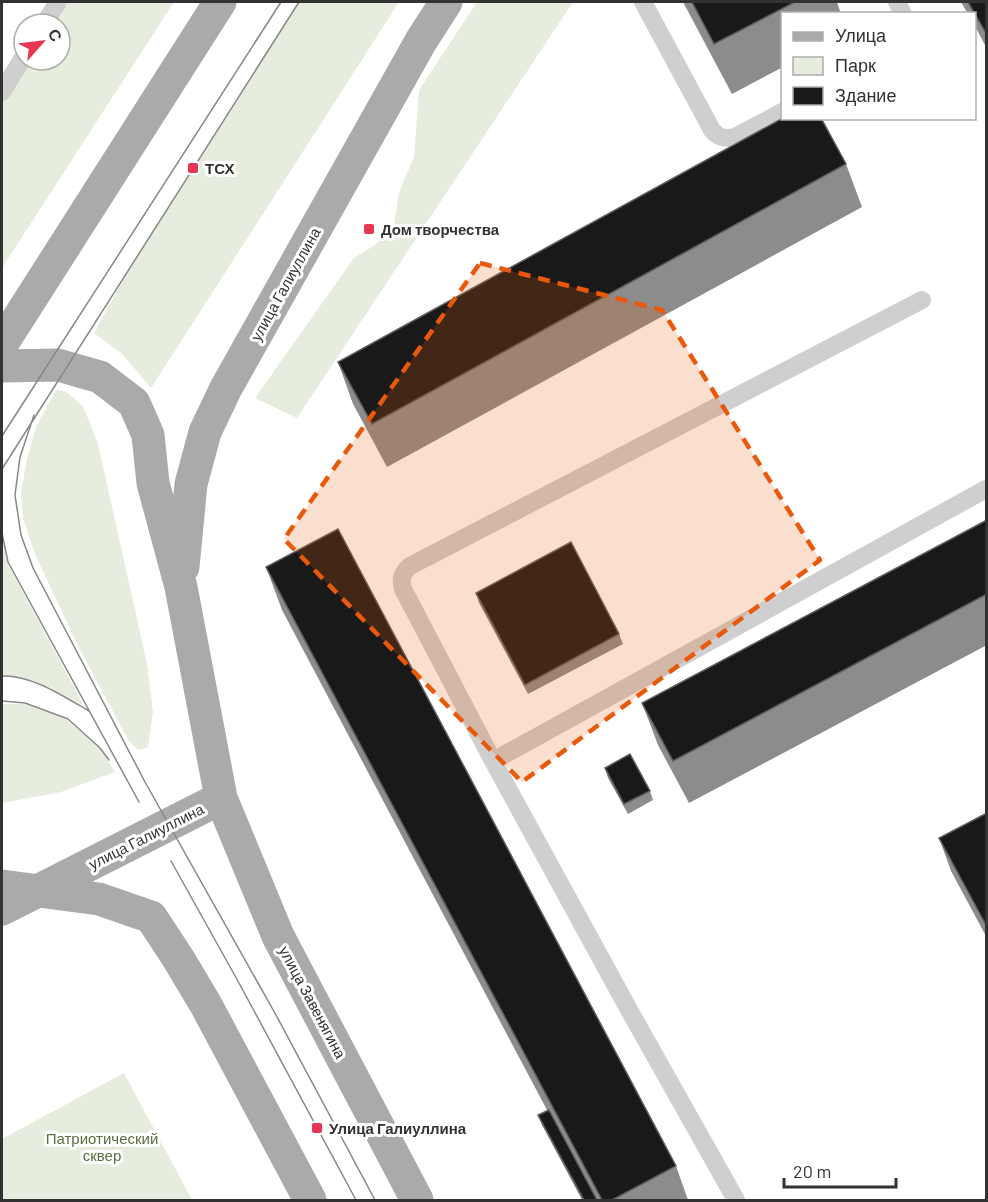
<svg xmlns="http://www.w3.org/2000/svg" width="988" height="1202" font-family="Barlow,sans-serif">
  <rect width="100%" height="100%" fill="#fff"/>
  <path fill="#e6ecde" d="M 65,2 L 174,2 L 2,268 L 2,100 L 27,60 L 60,60 L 60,24 L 51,24 Z
    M 300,2 L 399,2 L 151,388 L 122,354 L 94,333 L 127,273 Z
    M 477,2 L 573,2 L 297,418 L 255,398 L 354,258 L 375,245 L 394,226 L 399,192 L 414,157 L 419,90 Z
    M 56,390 L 65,391 L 83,406 L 98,444 L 147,664 L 153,712 L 148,747 L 138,750 L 129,741 L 78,646 L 35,554 L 23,518 L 21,493 L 27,459 L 36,427 Z
    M 2,537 L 7,562 L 84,706 C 58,691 32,675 2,676 Z
    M 2,704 L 25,704 L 67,720 L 101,750 L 115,772 L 61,792 L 2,803 Z
    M 124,1073 L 192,1200 L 2,1200 L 2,1139 Z"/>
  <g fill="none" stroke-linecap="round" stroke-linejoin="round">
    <path stroke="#cfcfcf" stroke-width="18" d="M 643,2 L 712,130 C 718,138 725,139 735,137 L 782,112
      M 897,2 L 903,14
      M 44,24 L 58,2
      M 2,92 L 24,56
      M 493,761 L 986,489
      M 736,1200 L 628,1008 L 493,761 L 403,589 C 400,579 402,573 410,566 L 922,300"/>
    <path stroke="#aaa" stroke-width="33" d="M 2,344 L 220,2
      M 2,366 L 58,365 L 100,377 L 134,403 L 148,435 L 153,483 L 181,587 L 221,798 L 278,936 L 417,1200
      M 183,567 L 191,484 L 205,432 L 226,388 L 421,41 L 446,2
      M 2,886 L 99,899 L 151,917 L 178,958 L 206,1005 L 310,1200
      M 2,909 L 221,798"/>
    <path stroke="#878787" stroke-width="1.5" d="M 34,415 L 20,457 L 15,495 L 21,535 L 33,568 L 145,782 L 276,1015 L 375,1200
      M 2,436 L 281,2
      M 2,469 L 299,2
      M 2,533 L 8,562 L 139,802
      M 2,676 C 32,675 63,696 89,711
      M 2,701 L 25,703 L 68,719 L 100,748 L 109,760
      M 171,861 L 239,983 L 356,1200"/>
  </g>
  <path fill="#8c8c8c" d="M 683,2 L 837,2 L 841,14 L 783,14 L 783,67 L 732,94 Z
    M 961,2 L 987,2 L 987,49 L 975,26 L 975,14 L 968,14 Z
    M 846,164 L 862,207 L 387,467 L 353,404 L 338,362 Z
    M 987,520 L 987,645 L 689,803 L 658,745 L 642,703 Z
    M 266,567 L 676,1166 L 688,1200 L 582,1200 L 542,1125 L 538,1115 L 547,1110 L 282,610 Z
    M 476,593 L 619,634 L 623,644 L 528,694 L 479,603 Z
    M 605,768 L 650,791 L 653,800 L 628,814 L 608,778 Z
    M 987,813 L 987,938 L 951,871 L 939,838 Z"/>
  <path fill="#191919" stroke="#5e5e5e" stroke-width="1.5" d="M 692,2 L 795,2 L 714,44 Z
    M 968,2 L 987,2 L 987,35 Z
    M 783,118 L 821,118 L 846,164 L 372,424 L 338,362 Z
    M 987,520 L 987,594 L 673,761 L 642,703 Z
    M 338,529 L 676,1166 L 612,1200 L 602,1200 L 266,567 Z
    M 571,542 L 619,634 L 525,685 L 476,593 Z
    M 630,754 L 650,791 L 624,804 L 605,768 Z
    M 987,813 L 987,927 L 939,838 Z
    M 549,1110 L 597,1200 L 584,1200 L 538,1115 Z"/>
  <path fill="#e8590c" fill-opacity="0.2" stroke="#e8590c" stroke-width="4.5" stroke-dasharray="12 8" stroke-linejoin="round" d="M 480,263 L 662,310 L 820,560 L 522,782 L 284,539 Z"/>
  <g fill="#e83652" stroke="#fff" stroke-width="2">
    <rect x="187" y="162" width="12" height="12" rx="3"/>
    <rect x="363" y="223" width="12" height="12" rx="3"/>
    <rect x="311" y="1122" width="12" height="12" rx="3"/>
  </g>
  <g text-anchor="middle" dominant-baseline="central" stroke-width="6" stroke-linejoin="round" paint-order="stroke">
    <g font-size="15" font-weight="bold" fill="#323232" stroke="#fff" text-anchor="start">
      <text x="205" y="168">ТСХ</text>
      <text x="381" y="229">Дом творчества</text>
      <text x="329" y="1128">Улица Галиуллина</text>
    </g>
    <g font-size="15" fill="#323232" stroke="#fff">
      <text transform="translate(285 284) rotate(-61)">улица Галиуллина</text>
      <text transform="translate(146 836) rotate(-27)">улица Галиуллина</text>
      <text transform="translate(313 1002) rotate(62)">улица Завенягина</text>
    </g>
    <g font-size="15" fill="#596f3e" stroke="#fff">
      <text x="102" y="1138">Патриотический<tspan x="102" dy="17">сквер</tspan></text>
    </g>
  </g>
  <rect width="988" height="1202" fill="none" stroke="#323232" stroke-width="6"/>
  <rect x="781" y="12" width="195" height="108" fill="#ffffff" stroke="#adadad" stroke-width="1.5"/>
  <rect x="793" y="32" width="30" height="9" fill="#aaaaaa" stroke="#adadad" stroke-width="1.5"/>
  <text x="835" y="42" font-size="18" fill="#323232">Улица</text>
  <rect x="793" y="57" width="30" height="18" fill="#e6ecde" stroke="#adadad" stroke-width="1.5"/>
  <text x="835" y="72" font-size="18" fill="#323232">Парк</text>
  <rect x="793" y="87" width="30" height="18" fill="#191919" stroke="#adadad" stroke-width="1.5"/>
  <text x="835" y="102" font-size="18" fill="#323232">Здание</text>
  <g transform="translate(42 42) rotate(62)"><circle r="28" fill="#ffffff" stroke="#adadad" stroke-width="1.5"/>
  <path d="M0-4.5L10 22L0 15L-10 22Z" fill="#e83652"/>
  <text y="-9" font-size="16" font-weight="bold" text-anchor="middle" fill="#323232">С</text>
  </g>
  <path d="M784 1178v9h112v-9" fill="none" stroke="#323232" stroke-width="3"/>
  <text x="793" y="1178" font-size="18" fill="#323232" stroke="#ffffff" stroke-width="4.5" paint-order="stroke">20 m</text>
</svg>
